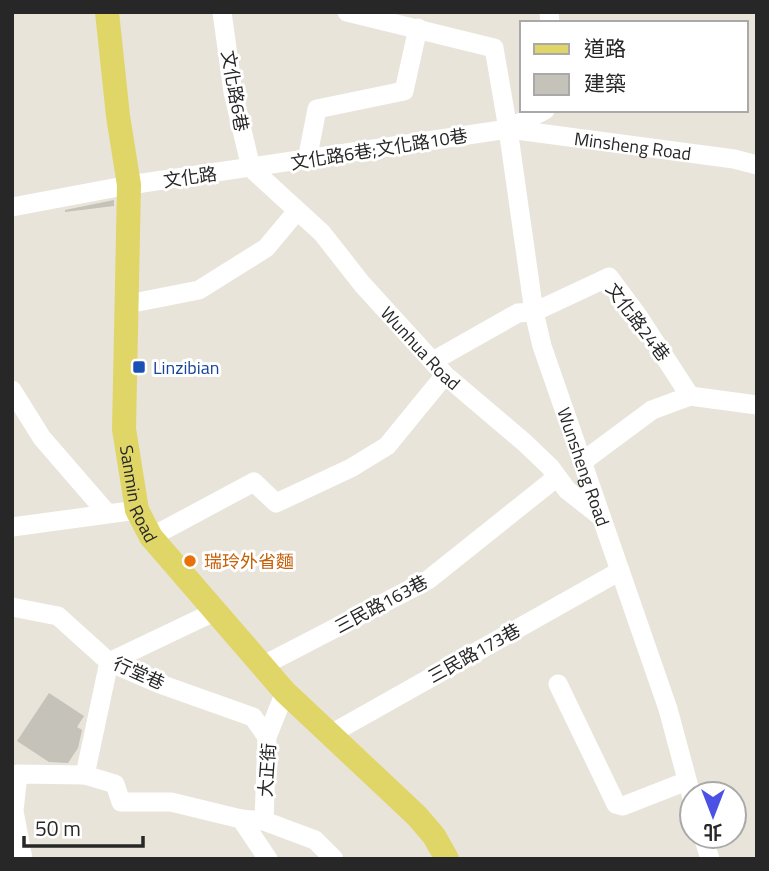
<svg xmlns="http://www.w3.org/2000/svg" width="769" height="871" font-family="'Titillium Web','Noto Sans TC',sans-serif">
  <rect width="100%" height="100%" fill="#e8e4da"/>
  <path fill="#c4c2b9" d="M 114,200 L 114,206 L 65,212 L 65,210 Z
    M 49,693 L 84,716 L 77,727 L 82,730 L 78,748 L 68,763 L 49,762 L 17,741 Z"/>
  <g fill="none" stroke-linecap="round" stroke-linejoin="round">
    <g stroke="#fff" stroke-width="19">
      <path d="M 222,12 L 233,92 L 251,168"/>
      <path id="s1" d="M 347,12 L 494,48 L 508,129 L 534,312 L 542,346 L 668,709 L 692,798"/>
      <path d="M 549,12 L 550,23"/>
      <path d="M 508,129 L 545,110"/>
      <path d="M 307,160 L 317,109 L 404,91 L 418,28"/>
      <path id="s2" d="M 251,168 L 322,233 L 362,284 L 445,375 L 525,443 L 550,467 L 567,490 L 600,516"/>
      <path id="s3" d="M 12,207 L 129,185 L 508,129 L 734,159 L 757,165"/>
      <path d="M 128,304 L 199,290 L 266,248 L 297,211"/>
      <path d="M 433,361 L 518,313 L 534,312 L 609,277 L 638,316 L 690,396"/>
      <path d="M 12,390 L 42,438 L 107,513"/>
      <path d="M 582,462 L 652,410 L 690,396 L 757,405"/>
      <path d="M 12,527 L 137,510"/>
      <path d="M 151,537 L 254,482 L 276,503 L 351,468 L 387,446 L 445,375"/>
      <path d="M 12,607 L 58,616 L 109,662 L 160,684 L 253,717 L 267,737"/>
      <path d="M 262,666 L 428,580 L 557,477"/>
      <path d="M 558,684 L 616,804 L 623,806 L 687,781"/>
      <path d="M 329,735 L 620,571"/>
      <path d="M 85,775 L 109,662 L 214,612"/>
      <path d="M 264,821 L 315,840 L 334,859"/>
      <path d="M 703,836 L 710,859"/>
      <path d="M 23,859 L 14,811 L 18,774 L 85,775 L 115,784 L 121,802 L 171,802 L 241,819"/>
      <path d="M 268,859 L 241,819 L 264,821 L 267,737 L 285,692"/>
    </g>
    <path stroke="#e0d668" stroke-width="24" id="s4" d="M 107,12 L 118,116 L 129,185 L 124,429 L 137,510 L 151,537 L 285,692 L 417,816 L 434,836 L 447,859"/>
  </g>
  <rect fill="#1a4fb4" stroke="#fff" stroke-width="2.5" x="132" y="360" width="14" height="14" rx="3.5"/>
  <circle fill="#e8710a" stroke="#fff" stroke-width="2.5" cx="190" cy="561" r="7"/>
  <g text-anchor="middle" dominant-baseline="central" stroke-width="6" stroke-linejoin="round" paint-order="stroke">
    <g font-size="18" fill="#272727" stroke="#fff">
      <text transform="translate(235 91) rotate(80)">文化路6巷</text>
      <text stroke="none"><textPath href="#s3" startOffset="628">Minsheng Road</textPath></text>
      <text transform="translate(379 149) rotate(-9)">文化路6巷;文化路10巷</text>
      <text transform="translate(190 177) rotate(-8)">文化路</text>
      <text transform="translate(638 322) rotate(53)">文化路24巷</text>
      <text stroke="none"><textPath href="#s2" startOffset="248">Wunhua Road</textPath></text>
      <text stroke="none"><textPath href="#s1" startOffset="581">Wunsheng Road</textPath></text>
      <text stroke="none"><textPath href="#s4" startOffset="485">Sanmin Road</textPath></text>
      <text transform="translate(381 604) rotate(-28)">三民路163巷</text>
      <text transform="translate(474 653) rotate(-29)">三民路173巷</text>
      <text transform="translate(139 673) rotate(24)">行堂巷</text>
      <text transform="translate(267 770) rotate(-86)">大正街</text>
    </g>
    <g font-size="18" fill="#164399" stroke="#fff" text-anchor="start">
      <text x="153" y="367">Linzibian</text>
    </g>
    <g font-size="18" fill="#c56008" stroke="#fff" text-anchor="start">
      <text x="204" y="561">瑞玲外省麵</text>
    </g>
  </g>
  <rect width="769" height="871" fill="none" stroke="#272727" stroke-width="28"/>
  <rect x="520" y="21" width="228" height="91" fill="#ffffff" stroke="#a9a9a9" stroke-width="2"/>
  <rect x="534" y="44" width="35" height="10" fill="#e0d668" stroke="#a9a9a9" stroke-width="2"/>
  <text x="584" y="56" font-size="21" fill="#272727">道路</text>
  <rect x="534" y="74" width="35" height="21" fill="#c4c2b9" stroke="#a9a9a9" stroke-width="2"/>
  <text x="584" y="91" font-size="21" fill="#272727">建築</text>
  <g transform="translate(713 815) rotate(180)"><circle r="33" fill="#ffffff" stroke="#a9a9a9" stroke-width="2"/>
  <path d="M0-5L12 26L0 18L-12 26Z" fill="#4b51e5"/>
  <text y="-10" font-size="19" font-weight="bold" text-anchor="middle" fill="#272727">北</text>
  </g>
  <path d="M24 836v10h119v-10" fill="none" stroke="#272727" stroke-width="3.5"/>
  <text x="35" y="836" font-size="21" fill="#272727" stroke="#ffffff" stroke-width="5" paint-order="stroke">50 m</text>
</svg>
